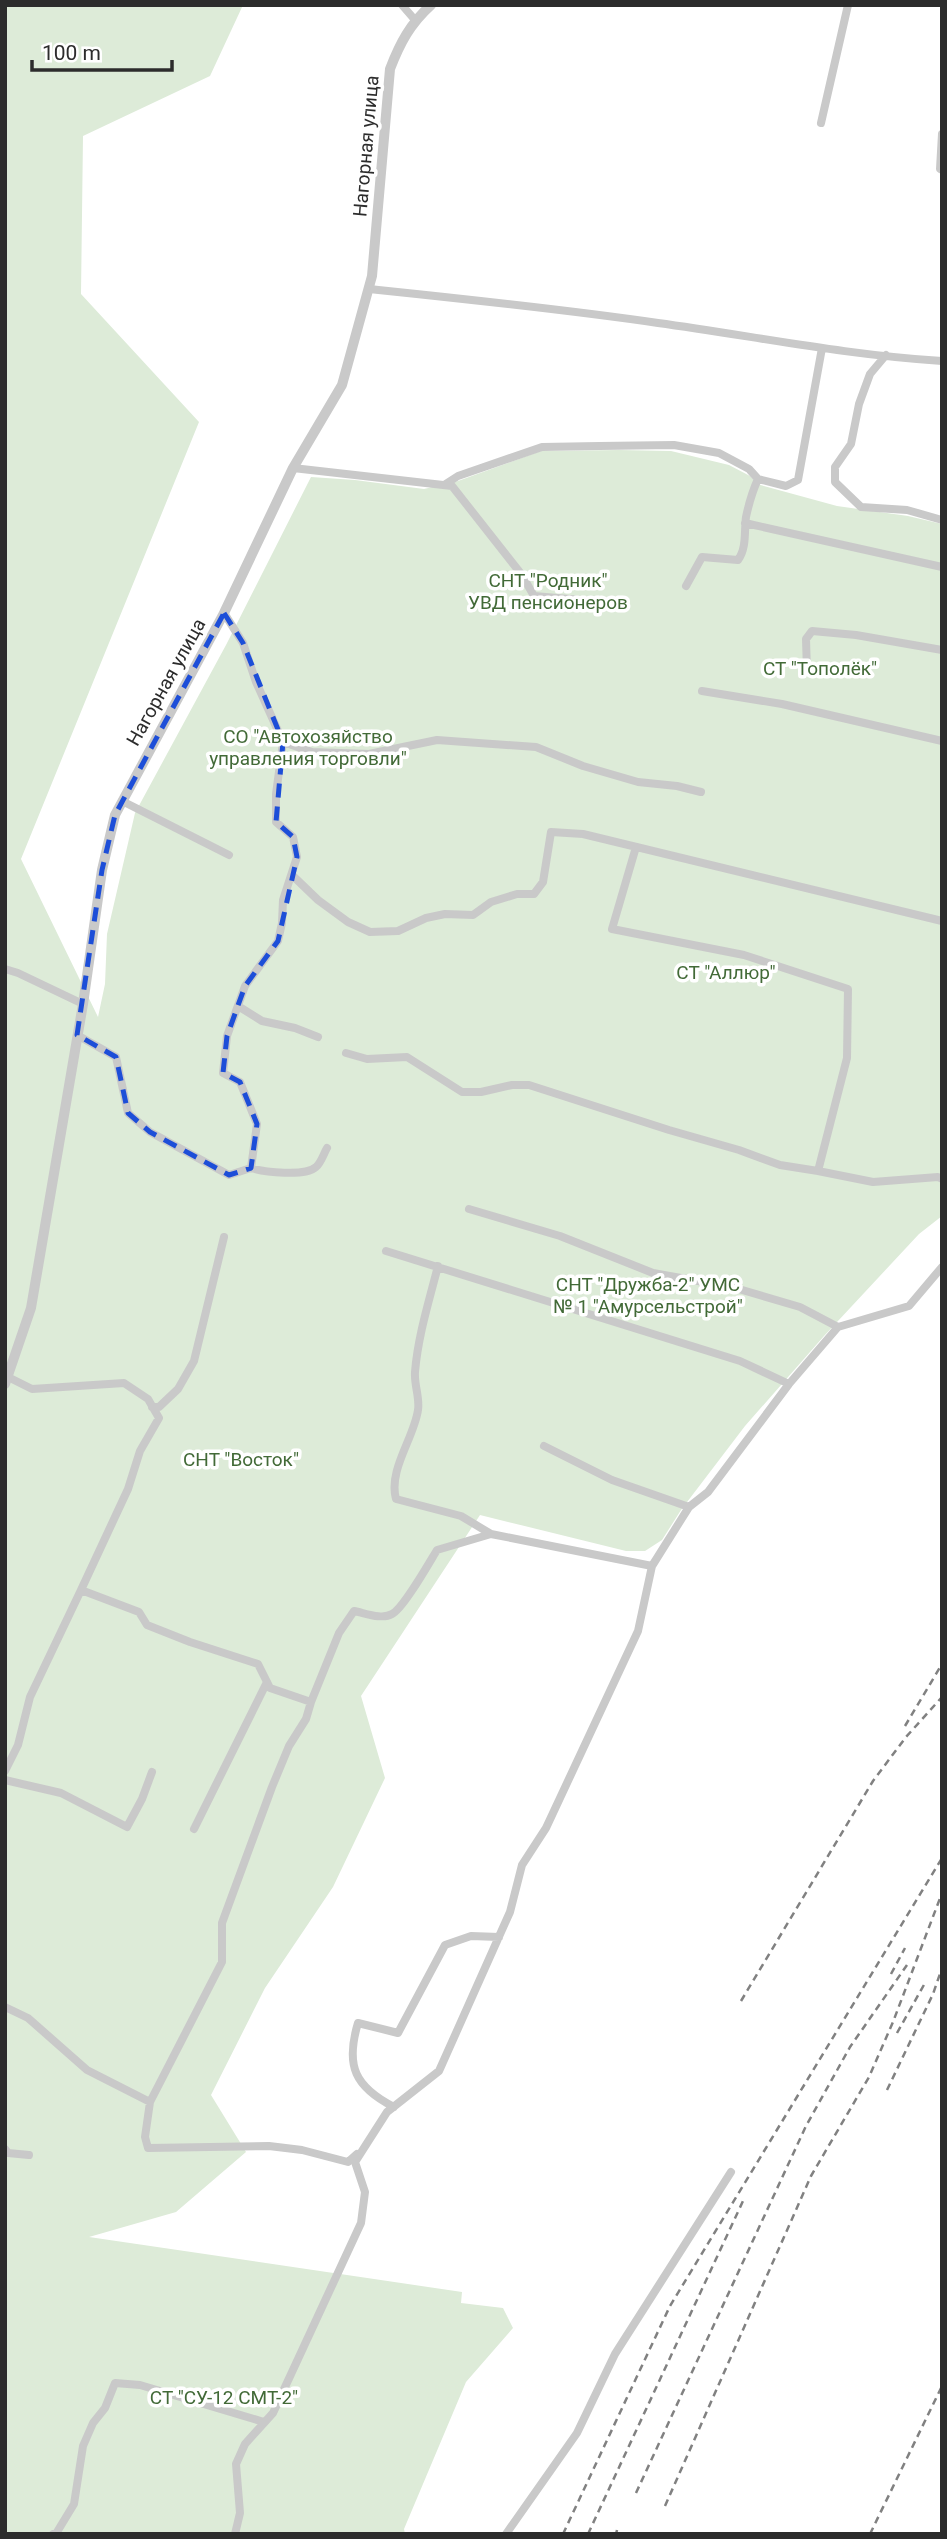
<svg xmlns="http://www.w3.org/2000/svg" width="947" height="2539" font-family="Roboto,sans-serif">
  <rect width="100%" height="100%" fill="#fff"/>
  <path fill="#ddebd8" d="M 5,5 L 243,5 L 210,76 L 83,136 L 81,294 L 199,422 L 21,859 L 98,1017 L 105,984 L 107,934 L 135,813 L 226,645 L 311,477 L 355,480 L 424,489 L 458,481 L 541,451 L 619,450 L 671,451 L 729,465 L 750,476 L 757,484 L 837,506 L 908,516 L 942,524 L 942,1216 L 919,1234 L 824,1336 L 745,1426 L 681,1510 L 662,1540 L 645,1551 L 626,1551 L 480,1515 L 361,1696 L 385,1778 L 333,1887 L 265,1988 L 211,2095 L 246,2152 L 176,2212 L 89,2237 L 462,2292 L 461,2303 L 503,2308 L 513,2328 L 466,2382 L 404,2529 L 405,2534 L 5,2534 Z"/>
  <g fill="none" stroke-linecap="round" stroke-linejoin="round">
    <path stroke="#c9c9c9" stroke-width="8" d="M 402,5 L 415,20
      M 821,123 L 848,5
      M 942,134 L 940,169 L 942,170
      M 369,289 C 465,299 562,309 658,323 C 753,336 846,355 942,361
      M 886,355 L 870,374 L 859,404 L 851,444 L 835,467 L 835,482 L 861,507 L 907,510 L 942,520
      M 293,468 L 452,486 L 522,575 L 534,596 L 604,602
      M 758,479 L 786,486 L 798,480 L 822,348
      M 444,485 L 458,476 L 542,447 L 599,446 L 674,445 L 719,453 L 749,469 L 758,479 C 752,492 749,503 746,517 C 744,531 747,548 738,560 L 702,557 L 686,586
      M 745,523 L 942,567
      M 224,613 L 243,643 L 256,682 L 283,742 L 312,752 L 369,754 L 437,740 L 536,747 L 583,766 L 638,782 L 677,786 L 701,792
      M 807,671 L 806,639 L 812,631 L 856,635 L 942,650
      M 702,691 L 782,704 L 942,741
      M 122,801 L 229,855
      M 292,875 L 318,900 L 348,922 L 370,932 L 398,931 L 426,918 L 445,914 L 473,915 L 491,902 L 517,894 L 534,894 L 543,882 L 551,832 L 583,834 L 942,921
      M 5,969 L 18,973 L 83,1004
      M 238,1006 L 262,1021 L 295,1028 L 318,1037
      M 77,1035 L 116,1057 L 128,1113 L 150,1132 L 229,1175 L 251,1168 L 257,1124 L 240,1082 L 223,1073 L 227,1036 L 245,986 L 278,941 L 282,923 L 283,900 L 297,857 L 293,837 L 276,822 L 276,794 L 283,742
      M 346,1053 L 367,1059 L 407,1057 L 462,1092 L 481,1092 L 512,1085 L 529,1085 L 669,1130 L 739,1150 L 780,1165 L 818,1171 L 847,1058 L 848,989 L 744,955 L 612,929 L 636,847
      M 251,1168 C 264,1172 305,1177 316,1167 C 321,1163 324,1153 327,1148
      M 818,1171 L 873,1182 L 938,1177 L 942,1179
      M 469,1209 L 560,1236 L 653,1273 L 732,1287 L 800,1307 L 838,1327
      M 386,1251 L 740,1361 L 789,1384
      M 438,1266 C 429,1301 418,1336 415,1372 C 414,1385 420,1398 418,1410 C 414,1438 388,1470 396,1499 L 461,1516 L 491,1534 L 652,1566
      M 8,1377 L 32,1389 L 124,1383 L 148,1399 L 159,1418 L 140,1451 L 128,1489 L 81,1590
      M 152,1407 L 159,1407 L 178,1389 L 194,1361 L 224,1237
      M 544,1446 L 612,1480 L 689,1507
      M 311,1702 L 306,1719 L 289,1746 L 272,1787 L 222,1923 L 222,1962 L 150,2102 L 145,2137 L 148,2148 L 269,2146 L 302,2150 L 348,2162 L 357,2154
      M 5,1771 L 18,1745 L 30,1697 L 81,1590 L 139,1612 L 147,1625 L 190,1642 L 258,1664 L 270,1688 L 311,1702 L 339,1633 L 354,1611 C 365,1613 382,1620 392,1614 C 403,1609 429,1563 437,1550 L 491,1534
      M 5,1780 L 61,1793 L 127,1827 L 142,1799 L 152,1772
      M 194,1829 L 267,1682
      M 5,2007 L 28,2018 L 87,2070 L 150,2102
      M 394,2107 C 355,2087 345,2066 358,2023 L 398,2033 L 445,1945 L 471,1936 L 499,1937
      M 5,2149 L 8,2153 L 29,2155
      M 53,2534 L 57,2532 L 74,2504 L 83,2446 L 93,2423 L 105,2408 L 115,2383 L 140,2385 L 264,2422
      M 235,2534 L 240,2513 L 236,2464 L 245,2444 L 273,2413 L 361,2223 L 365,2192 L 355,2162 L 387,2112 L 439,2071 L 510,1912 L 522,1865 L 546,1828 L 638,1631 L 652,1566 L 689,1507 L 708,1492 L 789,1384 L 838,1327 L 909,1306 L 942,1267
      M 506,2534 L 577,2433 L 615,2354 L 731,2172"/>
    <path stroke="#c9c9c9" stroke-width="10" d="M 5,1384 L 31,1308 L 83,1004 L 102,870 L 115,815 L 224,613 L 293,468 L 342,385 L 372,276 L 390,69 C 400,43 410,24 431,5"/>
    <path stroke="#818181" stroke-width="2.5" stroke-dasharray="7 5" stroke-linecap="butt" d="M 905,1726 L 942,1664
      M 891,1974 L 905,1948
      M 741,2001 L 873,1781 L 906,1737 L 942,1697
      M 897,2033 L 925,1983
      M 887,2090 L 933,1994 L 942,1968
      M 636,2493 L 806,2126 L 850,2047 L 907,1965
      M 665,2506 L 811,2176 L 869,2077 L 893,2022 L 942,1893
      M 563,2534 L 670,2306 L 942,1858
      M 588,2534 L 743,2201
      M 616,2534 L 617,2530
      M 870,2534 L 942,2386"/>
  </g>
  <path fill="none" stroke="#1d4ed8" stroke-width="5" stroke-dasharray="14 9" stroke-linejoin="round" d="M 224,613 L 243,643 L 283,742 L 276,822 L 293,837 L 297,857 L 278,941 L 245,986 L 227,1036 L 223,1073 L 240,1082 L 257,1124 L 251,1168 L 229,1175 L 150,1132 L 128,1113 L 116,1057 L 77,1035 L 102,870 L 115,815 Z"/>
  <g text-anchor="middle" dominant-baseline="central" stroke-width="7" stroke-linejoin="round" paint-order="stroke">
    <g font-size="19" fill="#2c2c2c" stroke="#fff">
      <text transform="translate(366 146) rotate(-85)">Нагорная улица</text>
      <text transform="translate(166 682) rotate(-61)">Нагорная улица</text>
    </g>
    <g font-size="19" fill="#426a37" stroke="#fff">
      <text x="548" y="580">СНТ "Родник"<tspan x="548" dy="22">УВД пенсионеров</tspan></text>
      <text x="820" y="668">СТ "Тополёк"</text>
      <text x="308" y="736">СО "Автохозяйство<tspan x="308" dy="22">управления торговли"</tspan></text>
      <text x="726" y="972">СТ "Аллюр"</text>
      <text x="648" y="1284">СНТ "Дружба-2" УМС<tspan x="648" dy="22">№ 1 "Амурсельстрой"</tspan></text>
      <text x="241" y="1459">СНТ "Восток"</text>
      <text x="224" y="2397">СТ "СУ-12 СМТ-2"</text>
    </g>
  </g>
  <rect width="947" height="2539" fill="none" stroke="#2c2c2c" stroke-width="14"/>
  <path d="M32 60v10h140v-10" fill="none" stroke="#2c2c2c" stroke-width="3.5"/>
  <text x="42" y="60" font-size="21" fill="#2c2c2c" stroke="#ffffff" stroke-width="5" paint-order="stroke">100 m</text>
</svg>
